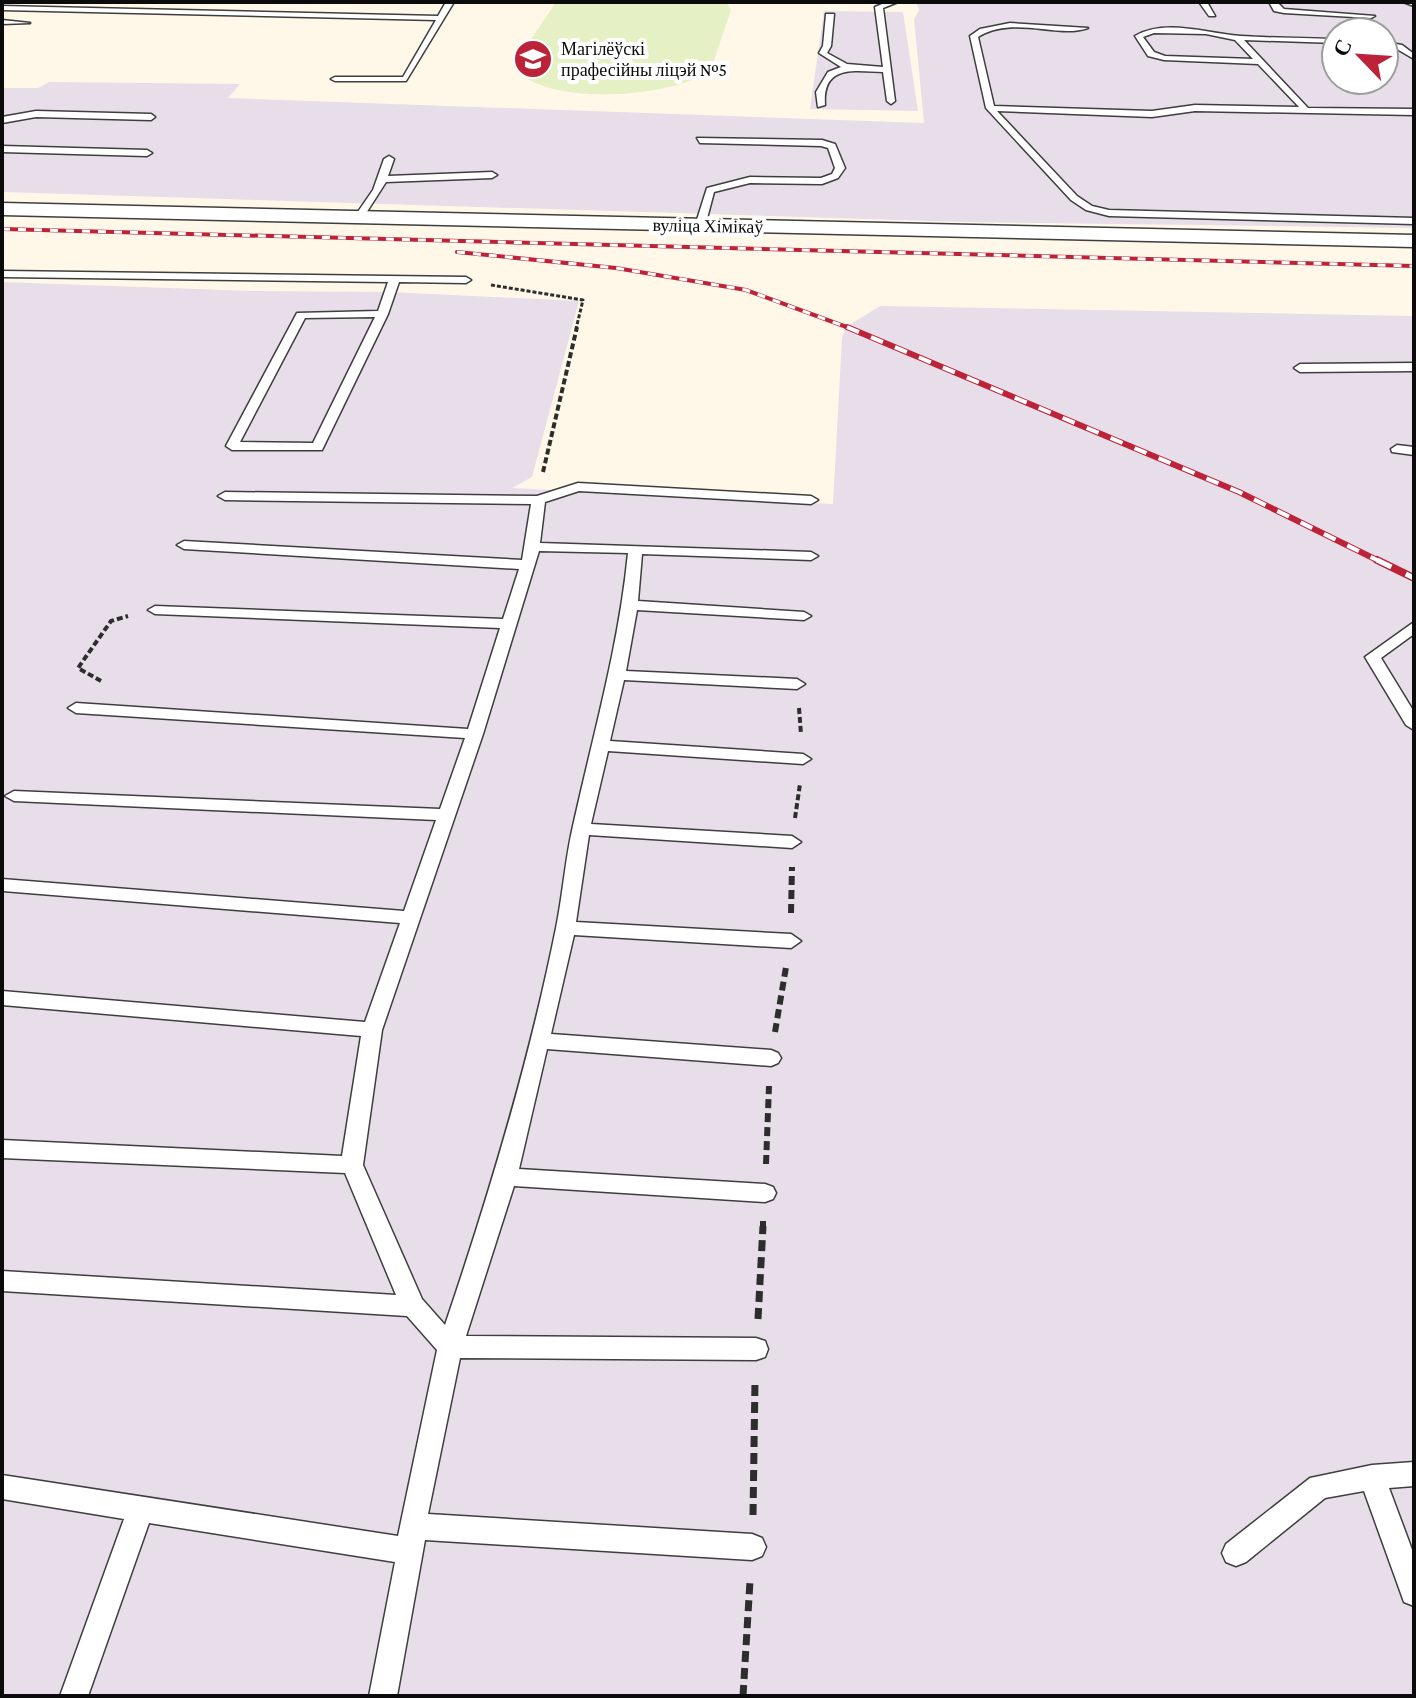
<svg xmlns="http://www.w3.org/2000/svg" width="1416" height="1698" font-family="'Crimson Pro',serif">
  <rect width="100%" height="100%" fill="#fff8e8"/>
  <path fill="#e8deea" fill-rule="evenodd" d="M 916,2 L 1414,2 L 1414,228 L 961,222 L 2,192 L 2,88 L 38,88 L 49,82 L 240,84 L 228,98 L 924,123 L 914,19 L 919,10 ZM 1336,32 L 1384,32 L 1384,80 L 1336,80 Z
    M 824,11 L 903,12 L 918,111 L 810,109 Z
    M 2,282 L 252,291 L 390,292 L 579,301 L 532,477 L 512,488 L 833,504 L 842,338 L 846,327 L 880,306 L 1414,316 L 1414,1696 L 2,1696 Z"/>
  <path fill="#e5f0c4" d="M 556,2 L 726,2 L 731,10 L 710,72 C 669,97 551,107 516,70 L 516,62 Z"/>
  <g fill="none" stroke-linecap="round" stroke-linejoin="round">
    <g stroke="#3e3e3e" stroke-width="3">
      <path id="lane" d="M 446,2 L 454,2 L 406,81 L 335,81 L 331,79 L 335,77 L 403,77 L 436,20 L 2,10 L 2,6 L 438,16 Z
        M 887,2 L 898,2 L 883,8 L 895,101 L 891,104 L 887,101 L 883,72 C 855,71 822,64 825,105 L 818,107 L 816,92 L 828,72 L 841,67 L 819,53 L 823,46 L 826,14 L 834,14 L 831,46 L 827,53 L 847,64 L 883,67 L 875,7 Z
        M 1199,2 L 1207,2 L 1215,16 L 1209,16 Z
        M 1269,2 L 1277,2 L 1284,9 L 1375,16 L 1371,18 L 1284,13 L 1274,11 Z
        M 1403,2 L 1414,2 L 1414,6 Z
        M 2,20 L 30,23 L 2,24 Z
        M 1010,23 L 1088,28 C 1058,39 1013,15 978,37 L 994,106 L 1152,111 L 1195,105 L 1299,107 L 1258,64 L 1164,60 L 1148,56 L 1135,36 C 1166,18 1208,34 1241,36 C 1272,38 1304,38 1336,39 L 1336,43 L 1244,40 L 1308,108 L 1414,109 L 1414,115 L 1195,111 L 1152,117 L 997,111 L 1077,196 L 1092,206 L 1109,210 L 1414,218 L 1414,224 L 1109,216 L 1086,210 L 1071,200 L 986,108 L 970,36 L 980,29 ZM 1154,33 L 1206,34 L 1235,40 L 1253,59 L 1165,56 L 1154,52 L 1143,37 Z
        M 1384,42 L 1402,45 L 1414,54 L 1414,59 L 1397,49 L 1384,46 Z
        M 36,111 L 151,114 L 155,117 L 151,120 L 36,117 L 2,123 L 2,117 Z
        M 697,138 L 822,140 L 835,144 L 845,168 L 838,178 L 822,184 L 750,183 L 714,192 L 705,226 L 700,229 L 695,226 L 707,188 L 750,177 L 821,178 L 832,174 L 835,168 L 828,148 L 821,146 L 700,143 Z
        M 2,146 L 147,150 L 152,153 L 147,156 L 2,152 Z
        M 389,156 L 394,159 L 388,176 L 492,172 L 497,175 L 492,178 L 386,182 L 361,221 L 355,221 L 353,219 L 373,190 L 384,159 Z
        M 2,271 L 466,277 L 471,280 L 466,283 L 399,282 L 388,314 L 322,450 L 232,450 L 226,446 L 297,313 L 378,311 L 388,282 L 2,277 ZM 375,317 L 313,443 L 240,442 L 305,318 Z
        M 1414,363 L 1414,371 L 1300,372 L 1294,368 L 1300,364 Z
        M 1397,445 L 1414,447 L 1414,455 L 1392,452 L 1391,449 Z
        M 578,483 L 811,496 L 818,500 L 811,504 L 579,491 L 545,502 L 540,543 L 811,552 L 818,556 L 811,560 L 642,554 L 638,601 L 804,612 L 811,616 L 804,620 L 637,610 L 626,671 L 797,679 L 805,684 L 797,689 L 624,680 L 610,741 L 803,754 L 811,759 L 803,764 L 608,751 L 591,824 L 792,836 L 801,842 L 792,848 L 589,835 L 576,922 L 791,934 L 801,941 L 791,948 L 574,935 L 551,1034 L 771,1050 L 778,1053 L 781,1058 L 778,1063 L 771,1066 L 547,1049 L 519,1169 L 765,1184 L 773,1187 L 776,1193 L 773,1199 L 765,1202 L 514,1186 L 466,1336 L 756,1338 L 765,1341 L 768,1349 L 765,1357 L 756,1360 L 460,1358 L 428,1514 L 752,1534 L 762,1538 L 766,1547 L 762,1556 L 752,1560 L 425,1540 L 397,1696 L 369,1696 L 395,1562 L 149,1523 L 88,1696 L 60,1696 L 124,1519 L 2,1499 L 2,1475 L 398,1536 L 437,1350 L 407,1316 L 2,1291 L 2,1271 L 396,1295 L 345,1173 L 2,1158 L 2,1140 L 342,1156 L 361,1036 L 2,1005 L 2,991 L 365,1022 L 400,923 L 3,891 L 2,879 L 404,911 L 436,820 L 14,801 L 5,796 L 14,791 L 440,809 L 465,738 L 76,713 L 68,708 L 76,703 L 468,729 L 500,628 L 155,614 L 148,610 L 155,606 L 503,619 L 519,569 L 184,549 L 177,545 L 184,541 L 522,560 L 531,504 L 225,500 L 218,496 L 225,492 L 537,496 ZM 539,551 L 628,553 C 619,646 593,735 573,826 C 565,860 563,894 556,928 C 529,1063 489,1195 445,1325 L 422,1299 L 363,1165 L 382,1030 L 483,734 Z
        M 1414,622 L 1414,634 L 1381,658 L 1414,712 L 1414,730 L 1406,725 L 1365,657 Z
        M 1414,1462 L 1414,1486 L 1389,1488 L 1414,1555 L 1414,1606 L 1404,1602 L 1364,1491 L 1325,1498 L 1246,1562 L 1236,1566 L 1226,1562 L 1222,1553 L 1226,1544 L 1310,1478 L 1372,1465 Z"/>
    </g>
    <g stroke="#3e3e3e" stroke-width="3">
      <path id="street" d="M 2,203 L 1414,235 L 1414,247 L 2,215 Z"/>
    </g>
    <path stroke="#2d2d2d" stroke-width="3" stroke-dasharray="4 2" stroke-linecap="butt" d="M 491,285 L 583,300 L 576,329"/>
    <path stroke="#2d2d2d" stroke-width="4" stroke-dasharray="6 3" stroke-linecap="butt" d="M 543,472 L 577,327
      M 101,681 L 78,668 L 111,621 L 128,616
      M 799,708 L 801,734
      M 795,818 L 800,784"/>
    <path stroke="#2d2d2d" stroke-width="6" stroke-dasharray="9 5" stroke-linecap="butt" d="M 791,913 L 792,867
      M 775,1032 L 786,967
      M 766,1164 L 769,1086
      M 763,1228 L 763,1221"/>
    <path stroke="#2d2d2d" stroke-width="7" stroke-dasharray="11 6" stroke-linecap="butt" d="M 758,1319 L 763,1226
      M 753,1515 L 755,1381
      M 743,1696 L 750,1581"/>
    <use href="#lane" fill="#fff" fill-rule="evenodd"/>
    <use href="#street" fill="#fff" fill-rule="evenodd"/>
    <g stroke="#bc2238" stroke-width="4">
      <path id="rail-far2" d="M 2,229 L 1414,266
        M 457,252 L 616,268 L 746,290 L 852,329"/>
    </g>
    <g stroke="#bc2238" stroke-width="6">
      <path id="rail-far1" d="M 847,327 L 1239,492 L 1381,562"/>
    </g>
    <g stroke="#bc2238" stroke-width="8">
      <path id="rail" d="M 1377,560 L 1414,578"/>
    </g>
    <use href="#rail-far2" stroke="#fff" stroke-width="3" stroke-dasharray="8" stroke-linecap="butt"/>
    <use href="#rail-far1" stroke="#fff" stroke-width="4" stroke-dasharray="13" stroke-linecap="butt"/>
    <use href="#rail" stroke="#fff" stroke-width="5" stroke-dasharray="16" stroke-linecap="butt"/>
  </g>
  <defs>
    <g id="university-disc" transform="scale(2)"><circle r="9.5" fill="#bc2238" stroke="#fff"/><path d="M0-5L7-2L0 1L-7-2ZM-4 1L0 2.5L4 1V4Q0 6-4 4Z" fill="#fff"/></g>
  </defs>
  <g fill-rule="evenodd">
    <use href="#university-disc" x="533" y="59"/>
  </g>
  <g text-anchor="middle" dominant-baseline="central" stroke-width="8" stroke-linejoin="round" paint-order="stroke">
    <g font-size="18" fill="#0b0b0b" stroke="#fff" text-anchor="start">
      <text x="561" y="49">Магілёўскі<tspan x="561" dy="21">прафесійны ліцэй №5</tspan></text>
    </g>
    <g font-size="18" fill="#0b0b0b" stroke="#fff">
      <text transform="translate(708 226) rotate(1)">вуліца Хімікаў</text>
    </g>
  </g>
  <rect width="1416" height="1698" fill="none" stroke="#0b0b0b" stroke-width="8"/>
  <g transform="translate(1360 56) rotate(295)"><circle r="38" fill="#ffffff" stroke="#9d9d9d" stroke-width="2"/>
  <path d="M0-6L14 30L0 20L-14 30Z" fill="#bc2238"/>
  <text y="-12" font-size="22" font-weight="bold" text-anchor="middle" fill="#0b0b0b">С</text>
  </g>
</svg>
